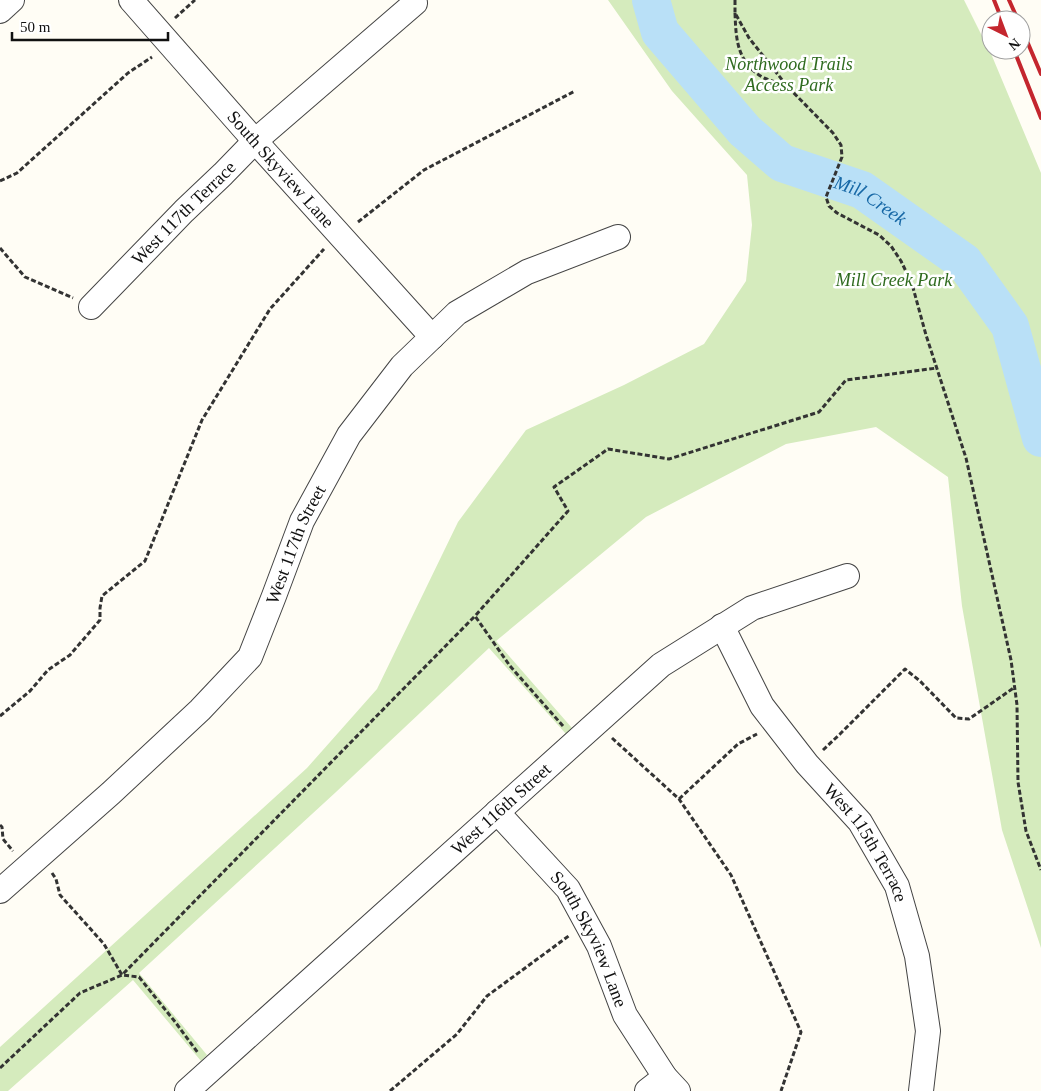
<svg xmlns="http://www.w3.org/2000/svg" width="1041" height="1091" font-family="Georgia,serif">
  <rect width="100%" height="100%" fill="#fffdf5"/>
  <path fill="#d5ebbd" d="M 608,0 L 964,0 L 992,56 L 1041,173 L 1041,948 L 1002,830 L 962,606 L 948,477 L 876,427 L 786,444 L 646,517 L 496,641 L 572,728 L 566,734 L 489,648 L 336,792 L 139,973 L 207,1055 L 201,1061 L 133,980 L 8,1091 L 0,1091 L 0,1047 L 307,768 L 377,689 L 458,522 L 526,430 L 624,385 L 704,344 L 746,281 L 752,225 L 747,175 L 672,91 Z"/>
  <g fill="none" stroke-linecap="round" stroke-linejoin="round">
    <path stroke="#b9e0f7" stroke-width="38" id="s1" d="M 651,0 L 660,32 L 745,131 L 782,163 L 862,190 L 964,262 L 1010,326 L 1041,438"/>
    <g stroke="#444" stroke-width="26">
      <g id="street">
        <path id="s2" d="M 131,0 L 255,141 L 432,337"/>
        <path d="M 0,11 L 12,0"/>
        <path id="s3" d="M 91,307 L 184,211 L 223,174 L 255,141 L 415,3"/>
        <path id="s4" d="M 722,626 L 762,706 L 807,764 L 860,822 L 897,886 L 917,956 L 928,1031 L 921,1091"/>
        <path id="s5" d="M 497,812 L 568,889 L 599,946 L 625,1015 L 665,1077 L 678,1091"/>
        <path id="s6" d="M 0,891 L 111,793 L 200,710 L 250,657 L 274,596 L 302,521 L 349,435 L 402,366 L 457,313 L 527,272 L 618,237"/>
        <path id="s7" d="M 187,1091 L 661,665 L 752,608 L 847,576"/>
        <path d="M 647,1091 L 665,1077"/>
      </g>
    </g>
    <path stroke="#333" stroke-width="3" stroke-dasharray="5 2.5" stroke-linecap="butt" d="M 735,0 L 735,13 L 749,38 L 787,86 L 833,133 L 841,145 L 842,157 L 826,197 L 829,206 L 837,213 L 879,235 L 891,246 L 901,261 L 912,284 L 926,335 L 966,458 L 1011,660 L 1017,705 L 1018,782 L 1026,831 L 1041,870
      M 735,13 C 736,40 737,63 764,78 C 771,81 779,83 786,86
      M 175,18 L 195,0
      M 0,181 L 17,173 L 128,73 L 152,57
      M 358,222 L 424,170 L 575,91
      M 0,248 L 25,277 L 73,298
      M 0,716 L 30,691 L 48,670 L 70,655 L 100,620 L 100,608 L 102,596 L 145,561 L 202,420 L 270,309 L 324,249
      M 563,726 L 510,666 L 475,616 L 568,511 L 554,487 L 608,449 L 669,459 L 819,412 L 846,380 L 937,368
      M 612,738 L 679,799 L 731,875 L 801,1032 L 781,1091
      M 823,750 L 840,734 L 905,669 L 920,681 L 956,718 L 969,719 L 1015,687
      M 679,799 L 738,744 L 757,734
      M 0,825 L 2,827 L 3,839 L 13,851
      M 52,873 L 56,879 L 60,895 L 104,944 L 122,975 L 139,977 L 176,1023 L 198,1053
      M 0,1068 L 80,993 L 122,975 L 475,616
      M 390,1091 L 457,1034 L 487,996 L 570,935"/>
    <use href="#street" stroke="#fff" stroke-width="24"/>
    <path stroke="#c4262e" stroke-width="4" d="M 994,0 L 1002,20
      M 1009,0 L 1018,20
      M 1021,27 L 1041,74
      M 1014,50 L 1041,118"/>
  </g>
  <g text-anchor="middle" dominant-baseline="central" stroke-width="5" stroke-linejoin="round" paint-order="stroke">
    <g font-size="18" font-style="italic" fill="#2f6b1f" stroke="#fff">
      <text x="789" y="64">Northwood Trails<tspan x="789" dy="21">Access Park</tspan></text>
      <text x="894" y="280">Mill Creek Park</text>
    </g>
    <g font-size="18" fill="#111" stroke="#fff">
      <text stroke="none"><textPath href="#s2" startOffset="226">South Skyview Lane</textPath></text>
      <text stroke="none"><textPath href="#s3" startOffset="132">West 117th Terrace</textPath></text>
      <text stroke="none"><textPath href="#s6" startOffset="464">West 117th Street</textPath></text>
      <text stroke="none"><textPath href="#s7" startOffset="422">West 116th Street</textPath></text>
      <text stroke="none"><textPath href="#s4" startOffset="262">West 115th Terrace</textPath></text>
      <text stroke="none"><textPath href="#s5" startOffset="159">South Skyview Lane</textPath></text>
    </g>
    <g font-size="19" font-style="italic" fill="#1768a6" stroke="#fff">
      <text stroke="none"><textPath href="#s1" startOffset="309">Mill Creek</textPath></text>
    </g>
  </g>
  <g transform="translate(1006 35) rotate(138)"><circle r="24" fill="#ffffff" stroke="#a0a0a0"/>
  <path d="M0-4L9 19L0 12L-9 19Z" fill="#c4262e"/>
  <text y="-8" font-size="14" font-weight="bold" text-anchor="middle" fill="#111111">N</text>
  </g>
  <path d="M12 32v8h156v-8" fill="none" stroke="#111111" stroke-width="2.5"/>
  <text x="20" y="32" font-size="15" fill="#111111" stroke="#ffffff" stroke-width="4" paint-order="stroke">50 m</text>
</svg>
